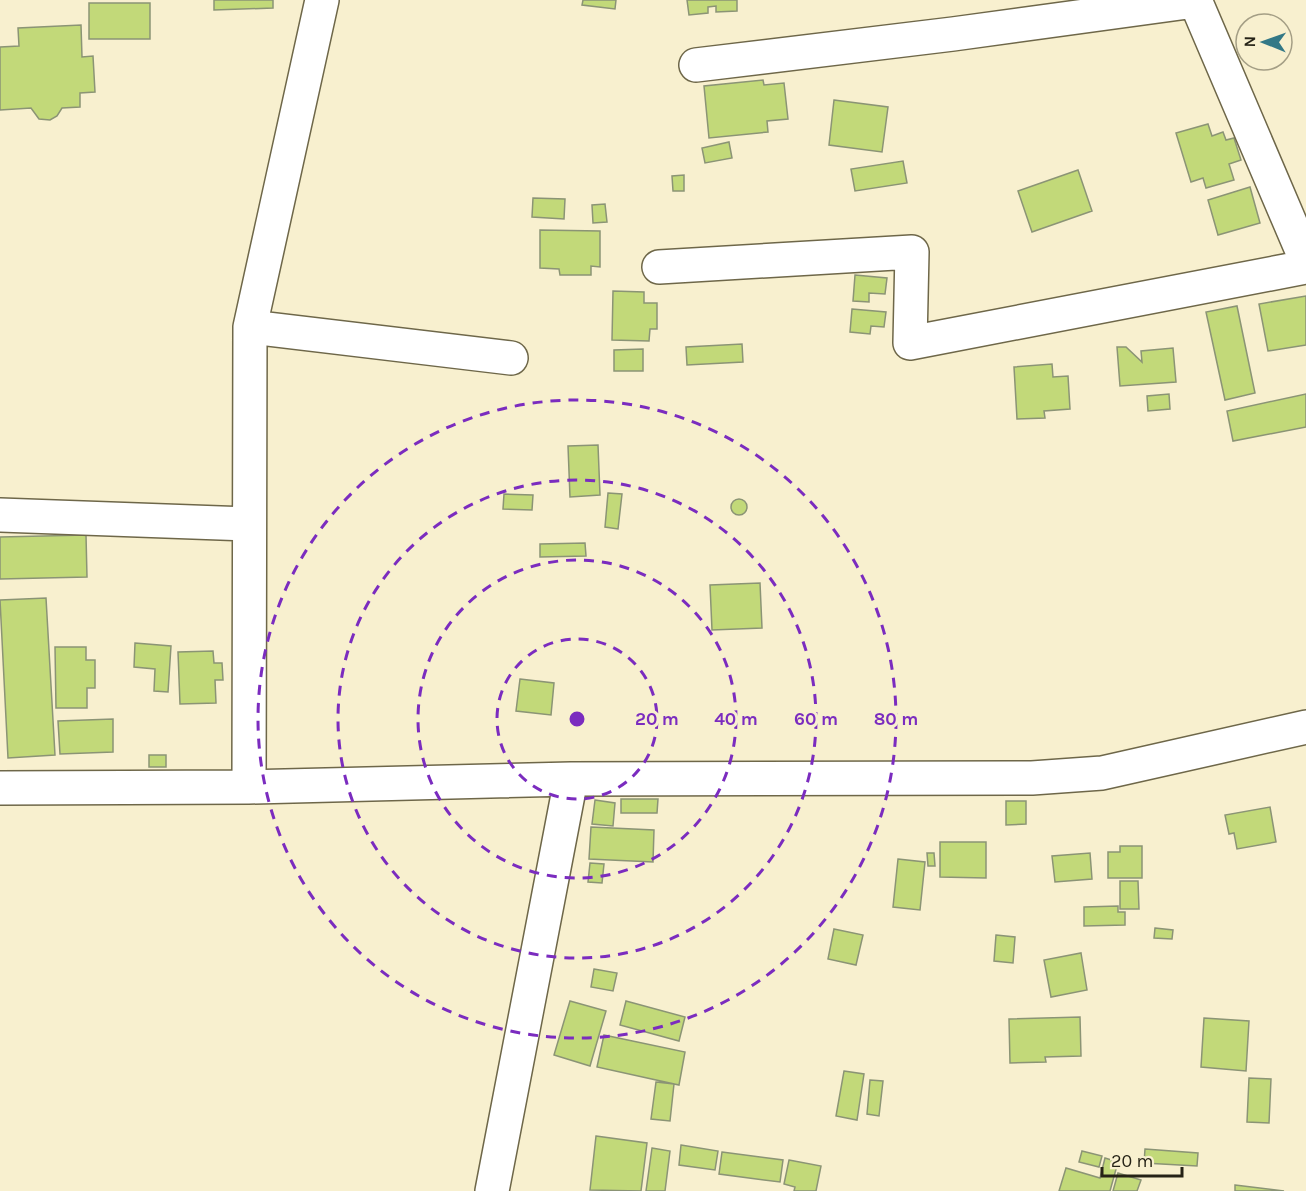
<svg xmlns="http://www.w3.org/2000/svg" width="1306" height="1191" font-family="Karla,sans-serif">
  <rect width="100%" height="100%" fill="#f8f0cf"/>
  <path fill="#c2d979" stroke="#8b9475" stroke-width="1.5" d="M 214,0 L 273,0 L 273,8 L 214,10 Z
    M 583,0 L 616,0 L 615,9 L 582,5 Z
    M 687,0 L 737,0 L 737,11 L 716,12 L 716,6 L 708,7 L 708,13 L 689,15 Z
    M 89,3 L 150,3 L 150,39 L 89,39 Z
    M 81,25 L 82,57 L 93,56 L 95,92 L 80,93 L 80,107 L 62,108 L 57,116 L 50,120 L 39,119 L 31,108 L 0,110 L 0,47 L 19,46 L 18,28 Z
    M 763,80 L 764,85 L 784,83 L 788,119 L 767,121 L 768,132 L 709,138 L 704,86 Z
    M 834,100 L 888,107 L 882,152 L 829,145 Z
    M 1208,124 L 1212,136 L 1223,132 L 1226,140 L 1234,138 L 1241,160 L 1229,164 L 1234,180 L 1206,188 L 1203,178 L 1191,182 L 1176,133 Z
    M 729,142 L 732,158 L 705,163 L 702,148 Z
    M 903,161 L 907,183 L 855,191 L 851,169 Z
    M 1078,170 L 1092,211 L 1032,232 L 1018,191 Z
    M 684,175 L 684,191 L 673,191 L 672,176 Z
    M 1250,187 L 1260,223 L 1218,235 L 1208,200 Z
    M 533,198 L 565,199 L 564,219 L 532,217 Z
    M 605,204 L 607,222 L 593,223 L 592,205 Z
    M 540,230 L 600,231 L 600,267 L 591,266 L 591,275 L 560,275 L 559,269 L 540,268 Z
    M 855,275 L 887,278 L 885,294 L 869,293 L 869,302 L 853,301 Z
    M 613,291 L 644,292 L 644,303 L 657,303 L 657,329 L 650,329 L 649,341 L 612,340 Z
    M 1306,296 L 1306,345 L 1268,351 L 1259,304 Z
    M 1237,306 L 1255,393 L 1225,400 L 1206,312 Z
    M 852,309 L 886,312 L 884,327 L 871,326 L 870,334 L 850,332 Z
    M 742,344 L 743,362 L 687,365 L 686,347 Z
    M 1117,347 L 1126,347 L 1142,362 L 1141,351 L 1173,348 L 1176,382 L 1120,386 Z
    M 643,349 L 643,371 L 614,371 L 614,350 Z
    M 1052,364 L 1053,377 L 1068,376 L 1070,409 L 1044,411 L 1045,418 L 1017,419 L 1014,367 Z
    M 1169,394 L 1170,409 L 1148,411 L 1147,396 Z
    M 1306,394 L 1306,427 L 1233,441 L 1227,411 Z
    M 598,445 L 600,495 L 570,497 L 568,446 Z
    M 608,493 L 622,494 L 618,529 L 605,527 Z
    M 504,494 L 533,495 L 532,510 L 503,509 Z
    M731 507a8 8 0 1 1 16 0a8 8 0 1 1-16 0Z
    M 86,535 L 87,577 L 0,579 L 0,537 Z
    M 585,543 L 586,556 L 540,557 L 540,544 Z
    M 760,583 L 762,628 L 712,630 L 710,585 Z
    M 46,598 L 55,755 L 8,758 L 0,600 Z
    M 135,643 L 171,646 L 168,692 L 154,691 L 155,669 L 134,667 Z
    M 55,647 L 86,647 L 86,660 L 95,660 L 95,688 L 87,688 L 87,708 L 56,708 Z
    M 213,651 L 214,663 L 222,663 L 223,680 L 215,680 L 216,703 L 180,704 L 178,652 Z
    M 520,679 L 554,683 L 551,715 L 516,711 Z
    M 113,719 L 113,752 L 60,754 L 58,721 Z
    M 149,755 L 166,755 L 166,767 L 149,767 Z
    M 621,799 L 658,799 L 657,813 L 621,813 Z
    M 595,800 L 615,803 L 613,826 L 592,824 Z
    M 1006,801 L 1026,801 L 1026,824 L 1006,825 Z
    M 1270,807 L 1276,842 L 1237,849 L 1234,833 L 1229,834 L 1225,815 Z
    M 591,827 L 654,830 L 653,862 L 589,859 Z
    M 940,842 L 986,842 L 986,878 L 940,877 Z
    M 1120,846 L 1142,846 L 1142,878 L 1108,878 L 1108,852 L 1120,852 Z
    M 927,853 L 934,853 L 935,866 L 928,866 Z
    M 1090,853 L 1092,879 L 1055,882 L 1052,856 Z
    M 898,859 L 925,862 L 920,910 L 893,907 Z
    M 590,863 L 604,864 L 602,883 L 588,882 Z
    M 1120,881 L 1138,881 L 1139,909 L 1120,909 Z
    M 1118,906 L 1118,912 L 1125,912 L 1125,925 L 1084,926 L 1084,907 Z
    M 1155,928 L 1173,930 L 1172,939 L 1154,938 Z
    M 834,929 L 863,935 L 856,965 L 828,959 Z
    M 996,935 L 1015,937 L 1013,963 L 994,961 Z
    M 1081,953 L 1087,990 L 1051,997 L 1044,960 Z
    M 594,969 L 617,973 L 613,991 L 591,987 Z
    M 570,1001 L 606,1011 L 590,1066 L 554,1055 Z
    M 626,1001 L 685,1017 L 679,1041 L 620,1025 Z
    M 1080,1017 L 1081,1056 L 1045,1057 L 1046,1062 L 1010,1063 L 1009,1019 Z
    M 1204,1018 L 1249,1021 L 1246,1071 L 1201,1067 Z
    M 604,1035 L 685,1052 L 679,1085 L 597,1067 Z
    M 844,1071 L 864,1074 L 857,1120 L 836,1116 Z
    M 1249,1078 L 1271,1079 L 1269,1123 L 1247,1122 Z
    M 870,1080 L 883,1081 L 879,1116 L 867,1114 Z
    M 656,1082 L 674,1084 L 670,1121 L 651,1119 Z
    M 596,1136 L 647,1143 L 641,1191 L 590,1190 Z
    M 681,1145 L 718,1151 L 715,1170 L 679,1165 Z
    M 652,1148 L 670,1151 L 665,1191 L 646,1191 Z
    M 1145,1149 L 1198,1153 L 1197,1166 L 1144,1163 Z
    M 1082,1151 L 1102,1156 L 1099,1167 L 1079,1162 Z
    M 722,1152 L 783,1160 L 780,1182 L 719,1174 Z
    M 1105,1158 L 1118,1162 L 1110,1191 L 1059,1191 L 1066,1168 L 1100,1178 Z
    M 789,1160 L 821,1166 L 816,1191 L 794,1191 L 795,1187 L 784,1184 Z
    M 1118,1173 L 1141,1180 L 1137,1191 L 1113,1191 Z
    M 1235,1185 L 1284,1191 L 1235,1191 Z"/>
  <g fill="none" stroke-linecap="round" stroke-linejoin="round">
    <g stroke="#6e6749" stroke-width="36">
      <path id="minor" d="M 1195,0 L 1306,260
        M 696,65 L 953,34 L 1195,1
        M 659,267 L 912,252 L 910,343 L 1306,267
        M 250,327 L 511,358
        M 0,515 L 248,524
        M 249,787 L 250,327 L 322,0
        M 0,788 L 249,787 L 571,779 L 1032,778 L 1102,773 L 1306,727
        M 492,1191 L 571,779"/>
    </g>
    <use href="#minor" stroke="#fff" stroke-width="33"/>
  </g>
  <g fill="none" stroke="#7b2cbf" stroke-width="3" stroke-dasharray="10 8">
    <circle cx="577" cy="719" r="80"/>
    <circle cx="577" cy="719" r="159"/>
    <circle cx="577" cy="719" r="239"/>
    <circle cx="577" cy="719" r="319"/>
  </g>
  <circle cx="577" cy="719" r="9" fill="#7b2cbf" stroke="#f8f0cf" stroke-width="3"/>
  <g font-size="18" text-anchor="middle" font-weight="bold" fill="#7b2cbf" stroke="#f8f0cf" stroke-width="6" stroke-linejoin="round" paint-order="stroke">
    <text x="657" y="725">20 m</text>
    <text x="736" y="725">40 m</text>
    <text x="816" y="725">60 m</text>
    <text x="896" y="725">80 m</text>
  </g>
  <g transform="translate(1264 42) rotate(271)"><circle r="28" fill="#f8f0cf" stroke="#a49e85" stroke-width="1.5"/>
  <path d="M0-4.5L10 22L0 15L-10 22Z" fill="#337886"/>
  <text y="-9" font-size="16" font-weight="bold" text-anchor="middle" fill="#252216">N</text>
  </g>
  <path d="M1102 1167v9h80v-9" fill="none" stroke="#252216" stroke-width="3"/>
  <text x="1111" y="1167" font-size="18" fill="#252216" stroke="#f8f0cf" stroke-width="4.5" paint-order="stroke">20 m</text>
</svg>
